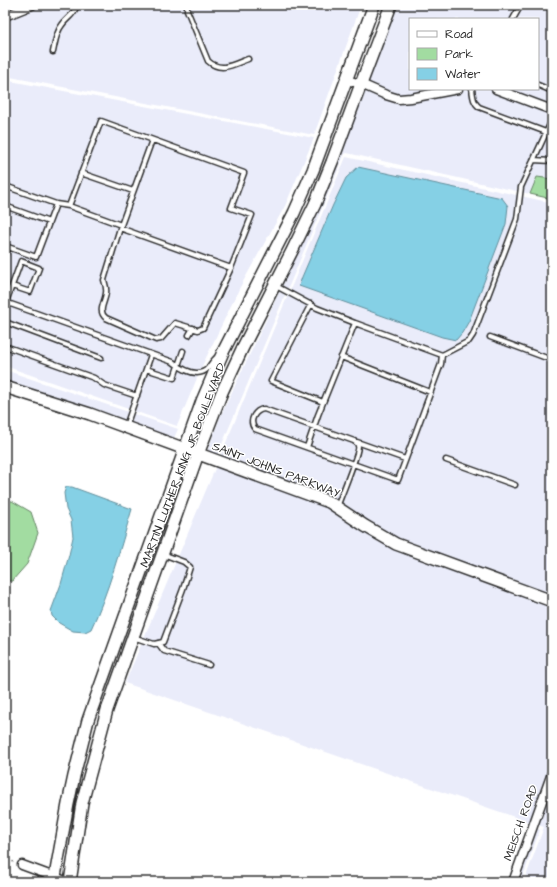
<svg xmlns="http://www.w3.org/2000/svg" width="557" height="887" font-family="'Architects Daughter',sans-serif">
  <rect width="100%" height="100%" fill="#fff"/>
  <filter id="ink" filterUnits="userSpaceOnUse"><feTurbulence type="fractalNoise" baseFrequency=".025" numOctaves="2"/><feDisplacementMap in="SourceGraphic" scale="8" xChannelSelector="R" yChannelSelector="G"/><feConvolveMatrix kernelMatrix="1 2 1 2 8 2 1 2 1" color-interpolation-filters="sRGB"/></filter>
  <g filter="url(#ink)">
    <path fill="#eaecfa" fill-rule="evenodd" d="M 42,5 L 361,5 L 314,135 L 5,76 L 5,20 Z
      M 398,5 L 552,5 L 552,179 L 537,177 L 530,194 L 347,153 L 345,154 L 344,156 L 217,456 L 207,452 L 221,415 L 333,179 L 345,142 ZM 410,19 L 538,19 L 538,89 L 410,89 Z
      M 5,80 L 314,138 L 285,206 L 239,289 L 203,364 L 177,426 L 5,366 Z
      M 346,157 L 552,203 L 552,882 L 524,882 L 544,827 L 125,683 Z
      M 5,370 L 178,429 L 173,440 L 5,383 Z
      M 533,827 L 540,830 L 521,882 L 513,882 Z"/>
    <path fill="#a2dca1" stroke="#668466" d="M 537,177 L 552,179 L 552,199 L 530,194 Z
      M 5,501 L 12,501 L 31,512 L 38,533 L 27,564 L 12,581 L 5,581 Z"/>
    <path fill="#85d0e5" stroke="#618e9b" d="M 358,167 L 502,198 L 508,206 L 506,224 L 469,321 L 462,333 L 456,340 L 442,337 L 299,286 L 302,277 L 333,205 L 346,178 Z
      M 66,487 L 72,487 L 132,509 C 120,549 109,591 91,629 L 85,632 L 73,631 L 59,623 L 52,616 L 51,611 L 61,584 L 69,555 L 73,537 L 71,520 L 66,509 L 64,493 Z"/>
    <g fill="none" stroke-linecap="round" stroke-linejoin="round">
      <g stroke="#2b2b2b" stroke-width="7">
        <path id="lane" d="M 187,5 L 187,10 L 208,61 C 221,73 234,64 248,59
          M 513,19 L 521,5
          M 53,52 C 55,43 56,32 62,25 C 68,16 73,17 77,5
          M 538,85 L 552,91
          M 472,89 C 473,96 473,102 479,107 L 546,132
          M 533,160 L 552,161
          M 81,173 L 133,191
          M 5,186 L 56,204 L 36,257 L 8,247 L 5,255
          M 56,204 L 69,206 L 101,121 L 244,173 L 231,208 L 252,215 L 231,268 L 120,228 L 152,140
          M 5,206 L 49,222
          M 69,206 L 121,225
          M 120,228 L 104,280 C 105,284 107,288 106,293 C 105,303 97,311 106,318 L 156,340 L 161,339 L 175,323 L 198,330 L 203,328 L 231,268
          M 276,286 L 317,308 L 355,323
          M 5,302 L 173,362 C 182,369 198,379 208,368 C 211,364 213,360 217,357
          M 6,302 L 21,261 L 39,268 L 30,292 L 12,286
          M 311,304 L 271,381 L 323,402
          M 5,322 L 101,358
          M 189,335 L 193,328
          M 490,337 L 552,360
          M 5,346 L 94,378 L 104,385 L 137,396
          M 442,355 L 469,341 L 473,335 L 517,219 L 521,187 L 552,120
          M 341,357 L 430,392
          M 146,369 L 174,378 L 183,351
          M 126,426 L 151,355
          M 357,442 L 405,459
          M 307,447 L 318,415 L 355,323 L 442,355 L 441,364 L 398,480 L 255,429 C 248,421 255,410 264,409 L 354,441 C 356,443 358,443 358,446 C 360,450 340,499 337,507
          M 446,460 L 515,485
          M 133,637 L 154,644 L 163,642 L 183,589 L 190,567 L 184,562 L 163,554
          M 158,643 L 164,651 L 209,665"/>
      </g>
      <g stroke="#2b2b2b" stroke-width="11">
        <path id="street" d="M 5,16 L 32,5
          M 347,80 L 361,84 L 386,95 L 399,99 L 411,98 L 458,89
          M 496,89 L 552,110
          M 22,865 L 68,882
          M 513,882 L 552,773"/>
      </g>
      <g stroke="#2b2b2b" stroke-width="14">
        <path id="secondary" d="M 5,387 L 90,414 L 329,502 L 365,526 L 396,544 L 552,601
          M 54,882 L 68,804 L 74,776 L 88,720 L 202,401 L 223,352 L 294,213 L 313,170 L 374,5
          M 70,882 L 82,803 L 107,710 L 198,454 L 222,392 L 243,347 L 292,251 L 315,204 L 332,162 L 361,84 L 391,5"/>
      </g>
      <path stroke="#2b2b2b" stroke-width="1.5" stroke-dasharray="1 3" stroke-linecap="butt" d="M 5,859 L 14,862"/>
      <use href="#lane" stroke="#fff" stroke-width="4"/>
      <use href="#street" stroke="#fff" stroke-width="8"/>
      <use href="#secondary" stroke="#fff" stroke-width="11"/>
    </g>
  </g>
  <g text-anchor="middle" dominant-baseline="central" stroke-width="3" stroke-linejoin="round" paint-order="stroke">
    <g font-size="12" fill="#2b2b2b" stroke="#fff">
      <text transform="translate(183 465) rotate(-69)">MARTIN LUTHER KING JR BOULEVARD</text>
      <text transform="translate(276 470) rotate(21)">SAINT JOHNS PARKWAY</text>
      <text transform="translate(521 823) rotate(-70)">MEISCH ROAD</text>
    </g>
  </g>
  <rect width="557" height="887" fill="none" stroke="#fff" stroke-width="20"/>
  <rect x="10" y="10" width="537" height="867" fill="none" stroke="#2b2b2b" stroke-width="1.5" filter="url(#ink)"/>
  <rect x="409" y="18" width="130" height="72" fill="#ffffff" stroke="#aaaaaa"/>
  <rect x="417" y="31" width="20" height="6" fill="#ffffff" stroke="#aaaaaa"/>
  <text x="445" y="38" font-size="12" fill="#2b2b2b">Road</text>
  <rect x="417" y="48" width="20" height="12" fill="#a2dca1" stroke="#aaaaaa"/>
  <text x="445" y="58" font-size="12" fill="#2b2b2b">Park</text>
  <rect x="417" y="68" width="20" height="12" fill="#85d0e5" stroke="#aaaaaa"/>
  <text x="445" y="78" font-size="12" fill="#2b2b2b">Water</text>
</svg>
